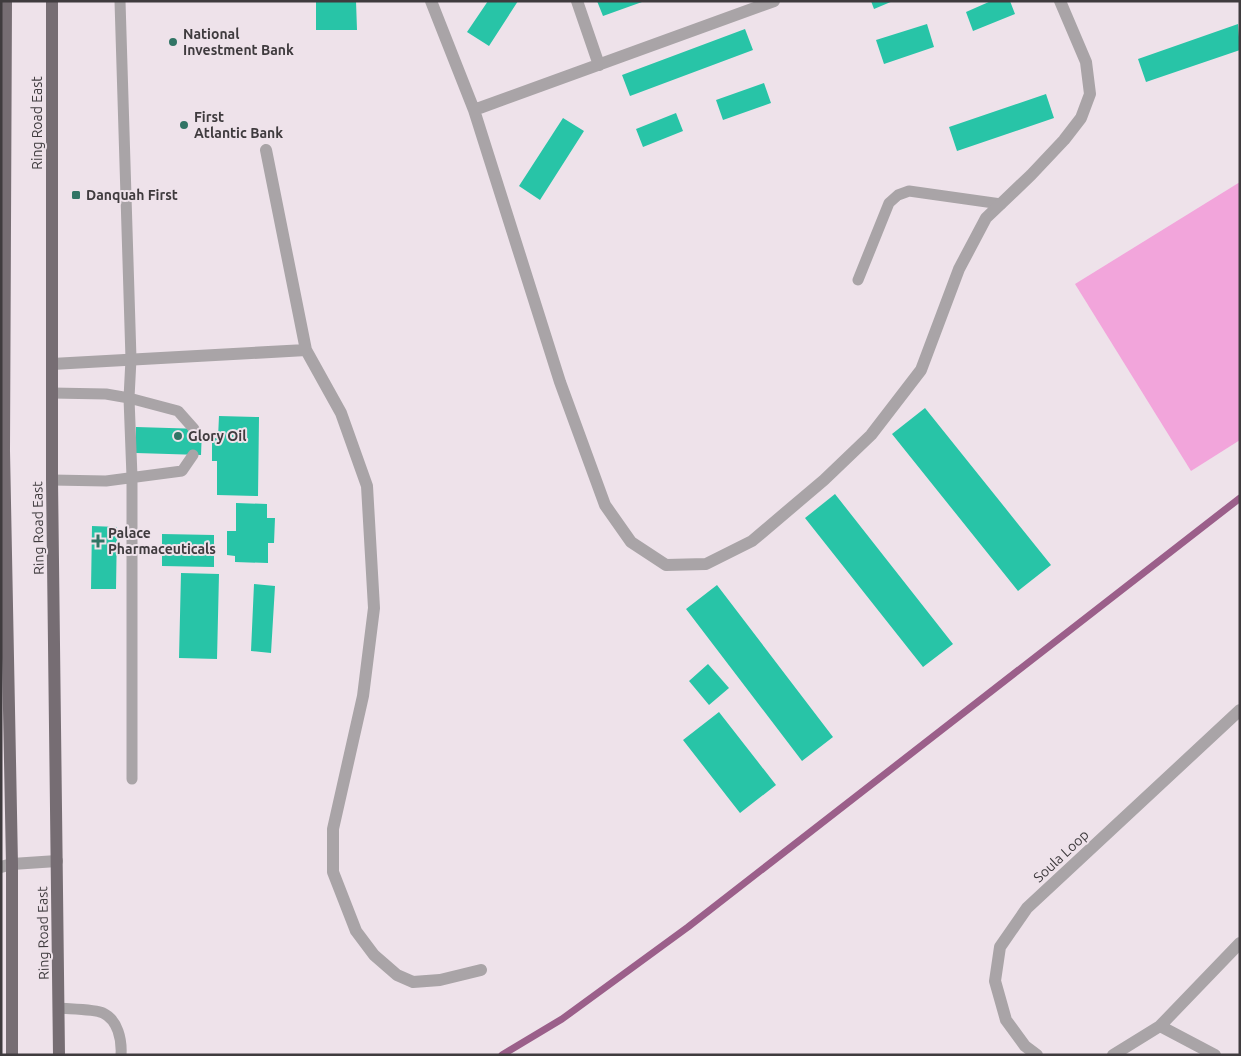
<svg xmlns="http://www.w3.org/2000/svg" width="1241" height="1056" font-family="Ubuntu,sans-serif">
  <rect width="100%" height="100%" fill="#eee2ea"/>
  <path fill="#f2a5db" d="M 1240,182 L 1240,440 L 1191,471 L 1075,284 Z"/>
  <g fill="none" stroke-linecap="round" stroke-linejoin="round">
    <path stroke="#9b5f8a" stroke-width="7" d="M 502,1055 L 562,1019 L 688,927 L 1240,498"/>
  </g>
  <path fill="#28c4a7" d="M 316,1 L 356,1 L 357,30 L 316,30 Z
    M 488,1 L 518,1 L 489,46 L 467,32 Z
    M 597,1 L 642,1 L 642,2 L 603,16 Z
    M 871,1 L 893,1 L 874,9 Z
    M 991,1 L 1010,1 L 1015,14 L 973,31 L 966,12 Z
    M 927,24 L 934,47 L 884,64 L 876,40 Z
    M 1238,24 L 1240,50 L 1146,82 L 1138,59 Z
    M 745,29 L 753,50 L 630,96 L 622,75 Z
    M 764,83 L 771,103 L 723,120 L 716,100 Z
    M 1046,94 L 1054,118 L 957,151 L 949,127 Z
    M 676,113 L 683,131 L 643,147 L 636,129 Z
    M 563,118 L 584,131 L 540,200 L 519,186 Z
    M 925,408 L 1051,565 L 1018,591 L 892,434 Z
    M 219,416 L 259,417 L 258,496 L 217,495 L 217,461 L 212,461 L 212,438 L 218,438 Z
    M 136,427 L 202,429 L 201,455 L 136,453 Z
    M 835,494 L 953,644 L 923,667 L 805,518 Z
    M 236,503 L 267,504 L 267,518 L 275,518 L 274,543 L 268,543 L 268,563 L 235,562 L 235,556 L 227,555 L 227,531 L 236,531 Z
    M 92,526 L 117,527 L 116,589 L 91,589 Z
    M 162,534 L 214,535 L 214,567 L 162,566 Z
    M 181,573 L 219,574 L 217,659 L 179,658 Z
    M 254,584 L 275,586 L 271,653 L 251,651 Z
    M 717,585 L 833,737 L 802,761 L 686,609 Z
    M 708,664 L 729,688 L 709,705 L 689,681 Z
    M 719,712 L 776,785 L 740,813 L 683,740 Z"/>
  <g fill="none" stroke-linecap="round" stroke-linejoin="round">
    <path stroke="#a9a4a7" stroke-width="11" d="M 120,1 L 131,359 L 129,398 L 132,477 L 132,779
      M 858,280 L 889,203 L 898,195 L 909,191 L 1001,204
      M 52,393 L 106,394 L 129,398 L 178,411 L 194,429
      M 52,480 L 106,481 L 182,471 L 193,455
      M 59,1008 C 69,1009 95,1009 103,1013 C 118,1020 122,1040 121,1055"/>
    <path stroke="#a9a4a7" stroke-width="12" d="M 431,1 L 474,110 L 560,382 L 605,505 L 631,542 L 666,565 L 706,564 L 752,541 L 824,480 L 871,435 L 921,370 L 959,269 L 986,218 L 1031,175 L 1064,140 L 1081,118 L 1090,94 L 1086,62 L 1060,1
      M 577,1 L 599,65
      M 474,110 L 774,1
      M 266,150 L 306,350 L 341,413 L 367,486 L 374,608 L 363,696 L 333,829 L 333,872 L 356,931 L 374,955 L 397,975 L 413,982 L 440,980 L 481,970
      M 52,364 L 306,350
      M 1,867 L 12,864 L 57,861
      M 1160,1026 L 1215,1055
      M 1037,1055 L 1025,1046 L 1006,1020 L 995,981 L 1000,947 L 1027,908 L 1240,710
      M 1113,1055 L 1160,1026 L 1240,943"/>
    <path stroke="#766d73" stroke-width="12" d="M 6,1 L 4,451 L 12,864 L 12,1055
      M 52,1 L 52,480 L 59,1055"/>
  </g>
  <g fill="#317465" stroke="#eee2ea" stroke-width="2">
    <circle cx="173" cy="42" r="5"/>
    <circle cx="184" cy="125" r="5"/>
    <rect x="71" y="190" width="10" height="10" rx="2.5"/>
    <circle cx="178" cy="436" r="5"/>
    <path d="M95.5 533.5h5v5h5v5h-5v5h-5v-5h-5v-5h5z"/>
  </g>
  <g text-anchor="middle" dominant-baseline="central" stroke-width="4" stroke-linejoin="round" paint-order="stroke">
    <g font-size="14" font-weight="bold" fill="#3f3b3e" stroke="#eee2ea" text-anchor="start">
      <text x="183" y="34">National<tspan x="183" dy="16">Investment Bank</tspan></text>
      <text x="194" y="117">First<tspan x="194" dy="16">Atlantic Bank</tspan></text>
      <text x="86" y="195">Danquah First</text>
      <text x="188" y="436">Glory Oil</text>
      <text x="108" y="533">Palace<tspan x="108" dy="16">Pharmaceuticals</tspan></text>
    </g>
    <g font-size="14" fill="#3f3b3e" stroke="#eee2ea">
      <text transform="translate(37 123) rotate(-90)">Ring Road East</text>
      <text transform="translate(38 528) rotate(-91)">Ring Road East</text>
      <text transform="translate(1061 856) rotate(-43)">Soula Loop</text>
      <text transform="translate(43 933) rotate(-91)">Ring Road East</text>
    </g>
  </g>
  <rect width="1241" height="1056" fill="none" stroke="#3f3b3e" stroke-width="5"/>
</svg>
